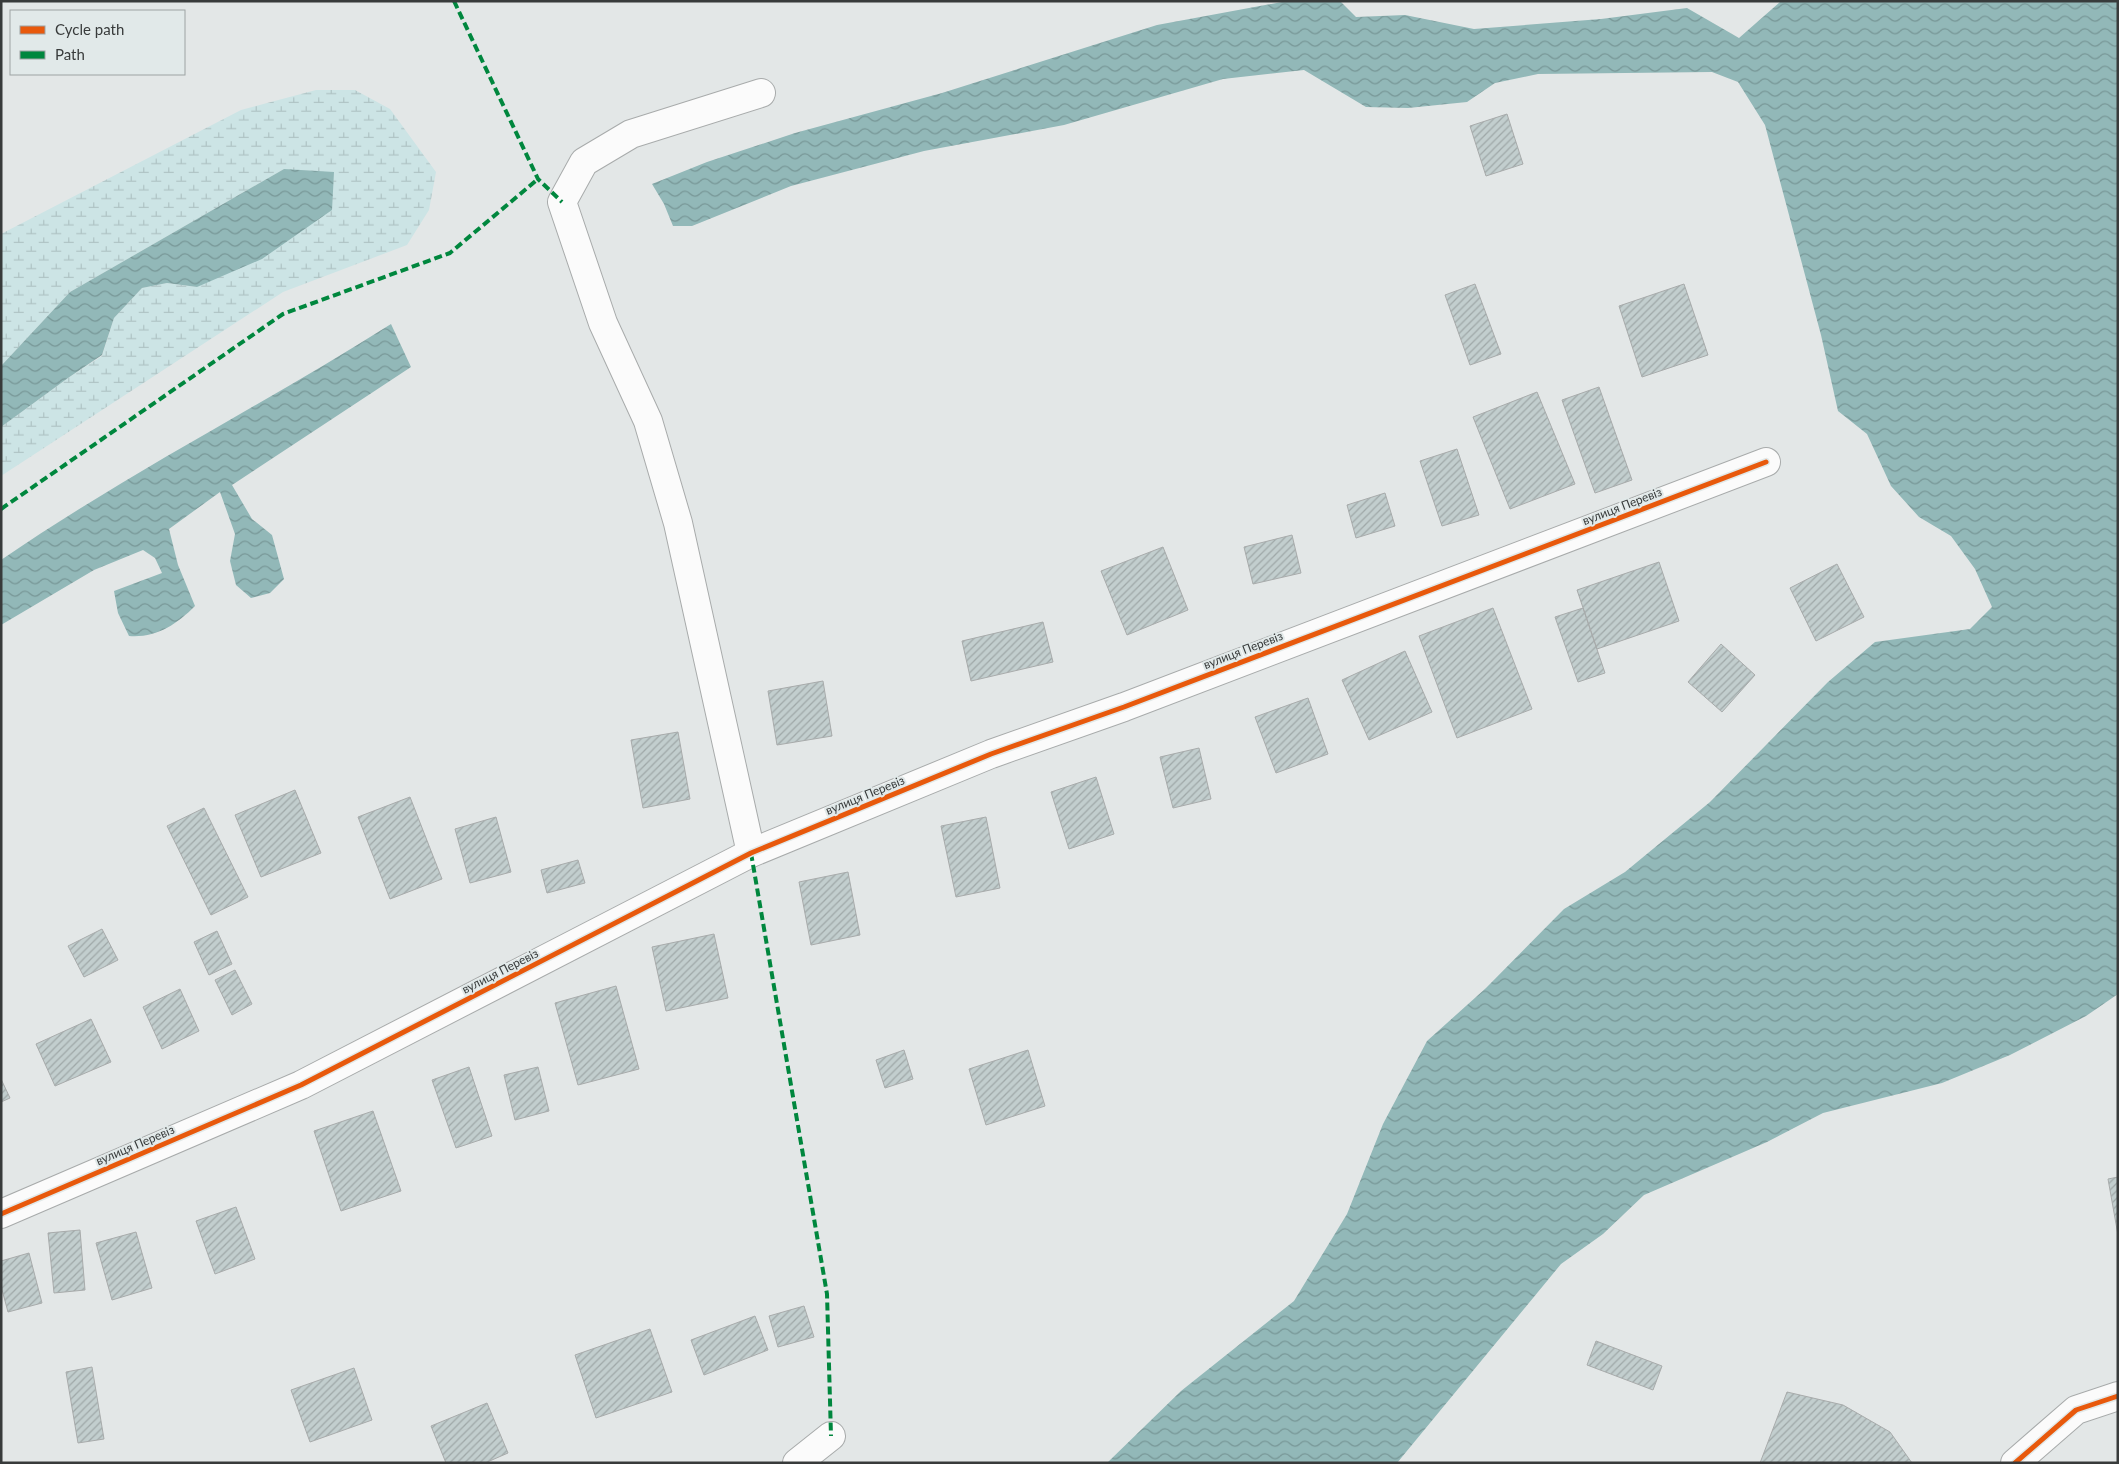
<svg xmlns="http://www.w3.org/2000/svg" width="2119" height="1464" font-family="Lato,sans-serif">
  <defs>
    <pattern id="wetland-marsh" width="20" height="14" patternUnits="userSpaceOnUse" patternTransform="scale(1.25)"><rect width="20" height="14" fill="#cce4e5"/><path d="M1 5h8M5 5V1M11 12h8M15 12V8" fill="none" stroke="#b0c4c5"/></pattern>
    <pattern id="water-waves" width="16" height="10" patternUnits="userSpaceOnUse" patternTransform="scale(1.25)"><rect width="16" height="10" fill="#92b8b8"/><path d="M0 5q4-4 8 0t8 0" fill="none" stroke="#789797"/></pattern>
    <pattern id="building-hatch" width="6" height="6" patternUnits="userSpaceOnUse" patternTransform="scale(1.25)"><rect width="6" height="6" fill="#c2cece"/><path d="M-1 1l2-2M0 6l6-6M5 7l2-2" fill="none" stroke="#9fa8a8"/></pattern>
  </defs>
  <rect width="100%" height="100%" fill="#e3e7e7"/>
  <path fill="url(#wetland-marsh)" d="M 316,90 L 355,90 L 390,109 L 436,172 L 429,210 L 407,245 L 283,292 L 1,476 L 1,427 L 68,378 L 102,356 L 114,318 L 142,288 L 167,283 L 197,287 L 284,169 L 70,292 L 1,366 L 1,234 L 241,110 Z"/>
  <path fill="url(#water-waves)" d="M 1287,1 L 1340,1 L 1356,17 L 1405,15 L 1474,29 L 1601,19 L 1687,8 L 1739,38 L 1781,1 L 2118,1 L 2118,994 L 2086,1016 L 2010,1055 L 1942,1083 L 1823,1113 L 1767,1142 L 1644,1195 L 1603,1234 L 1561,1264 L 1397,1463 L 1107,1463 L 1181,1391 L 1294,1301 L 1347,1214 L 1383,1124 L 1427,1041 L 1486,988 L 1564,909 L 1625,872 L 1710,802 L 1828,682 L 1875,642 L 1970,629 L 1992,607 L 1975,569 L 1951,536 L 1919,517 L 1891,486 L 1867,434 L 1838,411 L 1821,335 L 1765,125 L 1738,82 L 1712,72 L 1538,74 L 1495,83 L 1467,102 L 1408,108 L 1366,107 L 1304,70 L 1223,79 L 1064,125 L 924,151 L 791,186 L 692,226 L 673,226 L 664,204 L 652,184 L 707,162 L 795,133 L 942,93 L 1157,25 Z
    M 284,169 L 334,172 L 332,210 L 262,259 L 197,287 L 167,283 L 142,288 L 114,318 L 102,355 L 68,378 L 1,427 L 1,366 L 70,292 Z
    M 391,324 L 411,367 L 232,485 L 252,519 L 272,535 L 284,579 L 270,593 L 251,598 L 236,585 L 230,561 L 235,534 L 220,492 L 169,529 L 178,565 L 195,606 C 176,625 156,638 129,636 L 118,613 L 114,591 L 162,573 L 155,558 L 143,550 L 94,570 L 1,625 L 1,560 C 126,474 263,405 391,324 Z"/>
  <path fill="url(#building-hatch)" stroke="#a8abab" d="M 1507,114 L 1523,164 L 1486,176 L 1470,126 Z
    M 1475,284 L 1501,354 L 1470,365 L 1445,295 Z
    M 1684,284 L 1708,355 L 1642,377 L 1619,306 Z
    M 1599,387 L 1632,480 L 1595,493 L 1562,400 Z
    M 1537,392 L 1575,484 L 1510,509 L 1473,417 Z
    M 1457,449 L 1479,515 L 1442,526 L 1420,461 Z
    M 1385,493 L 1395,526 L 1356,538 L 1347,505 Z
    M 1292,535 L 1301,573 L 1253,584 L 1244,547 Z
    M 1163,547 L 1188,610 L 1127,635 L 1101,571 Z
    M 1659,562 L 1679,621 L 1597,649 L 1577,590 Z
    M 1837,564 L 1864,617 L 1816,641 L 1790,588 Z
    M 1493,608 L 1532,709 L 1457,738 L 1419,636 Z
    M 1583,608 L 1605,673 L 1578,682 L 1555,617 Z
    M 1043,622 L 1053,662 L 971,681 L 962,641 Z
    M 1721,644 L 1755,675 L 1722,712 L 1688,682 Z
    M 1405,651 L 1432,712 L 1369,740 L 1342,680 Z
    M 823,681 L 832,736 L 777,745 L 768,691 Z
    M 1308,698 L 1328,754 L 1276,773 L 1255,717 Z
    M 678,732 L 690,799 L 643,808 L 631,740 Z
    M 1199,748 L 1211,799 L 1173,808 L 1160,757 Z
    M 1096,777 L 1114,834 L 1069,849 L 1051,792 Z
    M 295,790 L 321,853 L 261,877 L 235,815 Z
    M 410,797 L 442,879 L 390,899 L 358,817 Z
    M 204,808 L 248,897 L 211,915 L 167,826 Z
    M 496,817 L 511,872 L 470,883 L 455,829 Z
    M 986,817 L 1000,888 L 956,897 L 941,826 Z
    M 578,860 L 585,883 L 547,893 L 541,870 Z
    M 848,872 L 860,935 L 811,945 L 799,882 Z
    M 102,929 L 118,960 L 84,977 L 68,946 Z
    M 217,931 L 232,964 L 209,975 L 194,942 Z
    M 714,934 L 728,998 L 666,1011 L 652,947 Z
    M 235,970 L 252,1004 L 232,1015 L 215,980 Z
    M 616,986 L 639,1069 L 578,1085 L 555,1003 Z
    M 180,989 L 199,1031 L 162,1049 L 143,1007 Z
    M 91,1019 L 111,1062 L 55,1086 L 36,1044 Z
    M 904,1050 L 913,1079 L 885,1088 L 876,1060 Z
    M 1028,1050 L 1045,1106 L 986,1125 L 969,1069 Z
    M 469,1067 L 492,1136 L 456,1148 L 432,1080 Z
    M 538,1067 L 549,1111 L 515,1120 L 504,1075 Z
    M 1,1079 L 10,1098 L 1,1102 Z
    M 373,1111 L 401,1191 L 341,1211 L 314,1131 Z
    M 2118,1177 L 2118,1235 L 2108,1179 Z
    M 236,1207 L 255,1259 L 215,1274 L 196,1221 Z
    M 80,1230 L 85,1290 L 54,1293 L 48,1233 Z
    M 136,1232 L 152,1288 L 112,1300 L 96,1243 Z
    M 29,1253 L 42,1303 L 8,1312 L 1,1286 L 1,1261 Z
    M 804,1306 L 814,1337 L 778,1347 L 769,1316 Z
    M 755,1316 L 768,1350 L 704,1375 L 691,1340 Z
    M 650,1329 L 672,1392 L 596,1418 L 575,1355 Z
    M 1596,1341 L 1662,1366 L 1653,1390 L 1587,1365 Z
    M 92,1367 L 104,1439 L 78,1443 L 66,1372 Z
    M 354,1368 L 372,1420 L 310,1442 L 291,1390 Z
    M 1787,1392 L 1843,1405 L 1890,1432 L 1912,1463 L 1760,1463 Z
    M 487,1403 L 508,1453 L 485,1463 L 446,1463 L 431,1426 Z"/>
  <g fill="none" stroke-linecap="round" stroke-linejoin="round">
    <g stroke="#a8abab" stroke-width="30">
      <path id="minor" d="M 751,853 L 678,523 L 648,421 L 603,323 L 562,202 L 584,162 L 631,134 L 761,93
        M 1,1214 L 301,1085 L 751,853 L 991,754 L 1124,707 L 1766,462
        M 797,1463 L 831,1436
        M 2015,1463 L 2076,1410 L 2118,1396"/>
    </g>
    <use href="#minor" stroke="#fbfbfb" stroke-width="28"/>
    <path stroke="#00873e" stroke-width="4" stroke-dasharray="8 4" stroke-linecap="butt" d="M 454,1 L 538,179 L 562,202
      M 1,509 L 283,314 L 450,253 L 538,179
      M 751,853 L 827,1294 L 831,1436"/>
    <g stroke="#e1e9e9" stroke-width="8">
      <path id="cycleway" d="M 1,1214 L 301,1085 L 751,853 L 991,754 L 1124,707 L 1766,462
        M 2015,1463 L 2076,1410 L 2118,1396"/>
    </g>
    <use href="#cycleway" stroke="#e8590c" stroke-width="5"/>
  </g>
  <g text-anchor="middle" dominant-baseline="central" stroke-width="4" stroke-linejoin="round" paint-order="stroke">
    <g font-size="12" fill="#383b3b" stroke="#e1e9e9">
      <text transform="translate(1622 506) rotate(-21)">вулиця Перевіз</text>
      <text transform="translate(1243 650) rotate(-21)">вулиця Перевіз</text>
      <text transform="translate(865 795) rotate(-22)">вулиця Перевіз</text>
      <text transform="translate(500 971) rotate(-27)">вулиця Перевіз</text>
      <text transform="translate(135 1145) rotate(-23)">вулиця Перевіз</text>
    </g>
  </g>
  <rect width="2119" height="1464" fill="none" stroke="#383b3b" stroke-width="5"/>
  <rect x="10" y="10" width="175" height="65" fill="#e1e9e9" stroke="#9da3a3"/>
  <rect x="20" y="26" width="25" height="8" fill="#e8590c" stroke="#9da3a3"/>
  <text x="55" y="35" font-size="15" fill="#383b3b">Cycle path</text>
  <rect x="20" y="51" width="25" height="8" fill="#00873e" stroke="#9da3a3"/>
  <text x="55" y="60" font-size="15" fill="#383b3b">Path</text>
</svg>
